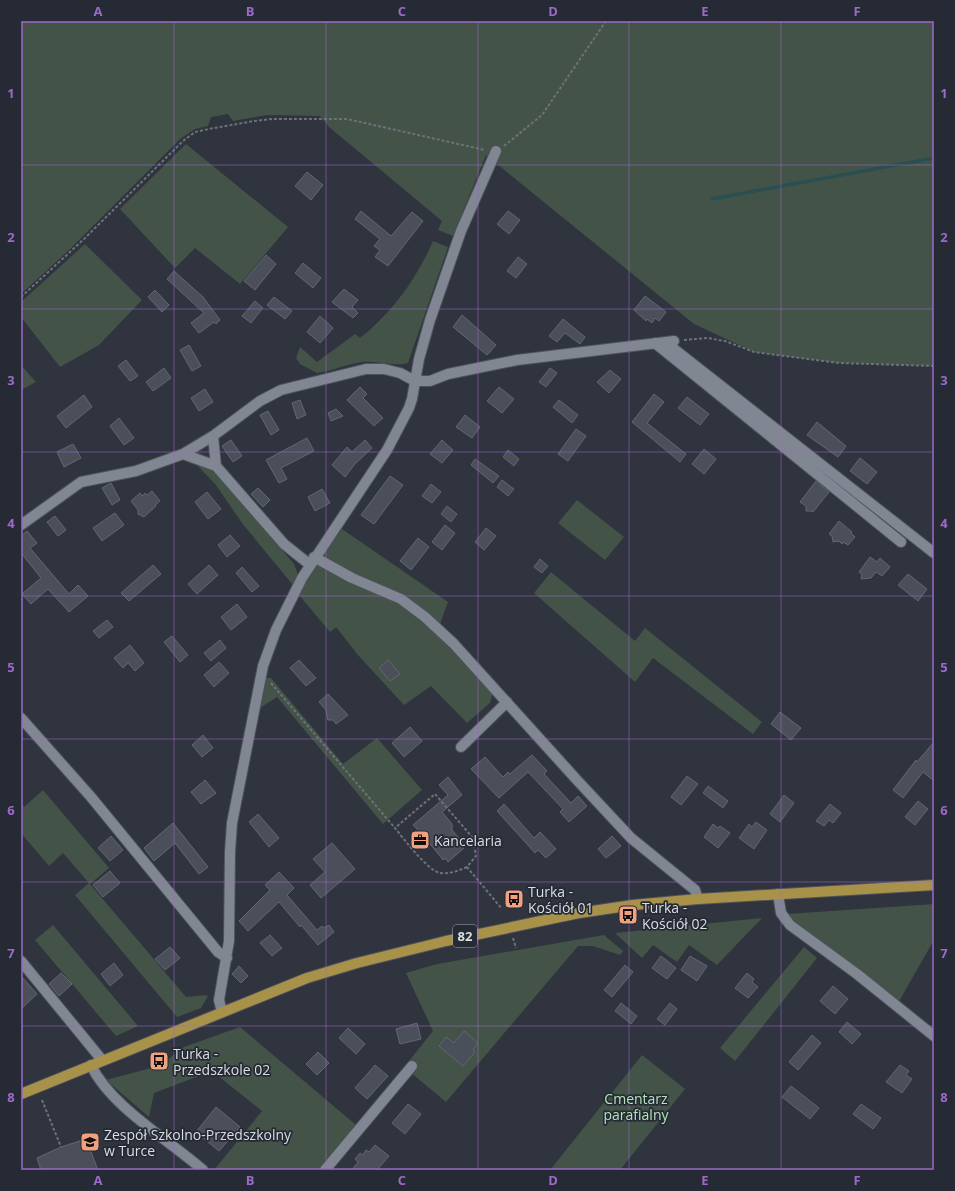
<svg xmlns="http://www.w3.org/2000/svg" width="955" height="1191" font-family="'Open Sans',sans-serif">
  <rect width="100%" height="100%" fill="#2f343e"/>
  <path fill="#445347" d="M 21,21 L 934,21 L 934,366 L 839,363 L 754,352 L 694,324 L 486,155 L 453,236 L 438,230 L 442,221 L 329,127 L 320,116 L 267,115 L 233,121 L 228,114 L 211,117 L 208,126 L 195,129 L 180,139 L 69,250 L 21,294 Z
    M 186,144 L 288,227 L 240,284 L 195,248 L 175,268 L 120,209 Z
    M 433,241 L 448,247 L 408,363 C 393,367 378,360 362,362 C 347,364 332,371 317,373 L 300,364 L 296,358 L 300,347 L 317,362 L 355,334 L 360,338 C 392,313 417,278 433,241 Z
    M 85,244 L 142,300 L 99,345 L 60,367 L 21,317 L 21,302 Z
    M 21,365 L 36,382 L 21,390 Z
    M 195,463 L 206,466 L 222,479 L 294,564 L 298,575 L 292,584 L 242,523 L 216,485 Z
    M 577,500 L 624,537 L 605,560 L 558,523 Z
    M 342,529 L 448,602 L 440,624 L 410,600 L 395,591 L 355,575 L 322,557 Z
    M 315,564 L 399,602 L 445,641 L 493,692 L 490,703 L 467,723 L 431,686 L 404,705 L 358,655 L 336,627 L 330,632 L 299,595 Z
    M 551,572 L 635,641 L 645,628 L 762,722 L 753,734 L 653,658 L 635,682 L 534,593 Z
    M 265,678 L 271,678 L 343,764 L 377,738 L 422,790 L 383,824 L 277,697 L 260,708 Z
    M 43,790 L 109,868 L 90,884 L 186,997 L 204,995 L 208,996 L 201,1008 L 177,1017 L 75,895 L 89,883 L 63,853 L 49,866 L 21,833 L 21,803 L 24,807 Z
    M 934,904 L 934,940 L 898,1003 L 835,951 L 793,922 L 787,914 Z
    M 762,918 L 717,965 L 689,945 L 677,962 L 653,945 L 642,958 L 615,933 Z
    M 53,925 L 138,1026 L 116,1036 L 35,940 Z
    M 604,935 L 623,951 L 620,955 L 593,946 L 578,946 L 446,1102 L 404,1067 L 433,1031 L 406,973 L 437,964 Z
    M 804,947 L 817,958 L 735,1061 L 720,1048 Z
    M 240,1027 L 356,1125 L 319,1170 L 214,1170 L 262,1111 L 212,1071 L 154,1093 L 149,1117 L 106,1080 L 151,1068 L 163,1063 L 184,1047 Z
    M 642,1055 L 685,1089 L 620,1170 L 550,1170 Z"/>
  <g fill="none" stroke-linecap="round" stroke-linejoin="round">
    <path stroke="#2a4f52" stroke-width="3.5" d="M 712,199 L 934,158"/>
  </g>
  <path fill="#4a4f5a" stroke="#626772" d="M 307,172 L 323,185 L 311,200 L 295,186 Z
    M 361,211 L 391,236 L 412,212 L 423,221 L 388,266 L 375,257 L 380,250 L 374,246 L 380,239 L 355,219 Z
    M 508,211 L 520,220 L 509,234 L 497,224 Z
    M 266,255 L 276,264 L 255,290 L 244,281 Z
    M 518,257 L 527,264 L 516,278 L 507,271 Z
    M 303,263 L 321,278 L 313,288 L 295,273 Z
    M 174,271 L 203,297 L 220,320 L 216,324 L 214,322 L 199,333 L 191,323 L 204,313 L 167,279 Z
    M 344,289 L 358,300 L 352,307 L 358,313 L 353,318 L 332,302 Z
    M 155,290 L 169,305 L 162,312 L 148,297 Z
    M 645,296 L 666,312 L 659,321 L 655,318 L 652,323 L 647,319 L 646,321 L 634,310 Z
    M 274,297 L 292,311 L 285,319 L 267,305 Z
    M 255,301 L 263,308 L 251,323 L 242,316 Z
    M 462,315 L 496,345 L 487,355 L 453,327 Z
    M 320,316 L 333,328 L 320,343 L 307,332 Z
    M 563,319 L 585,337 L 580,344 L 565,333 L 557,342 L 549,336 Z
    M 189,345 L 201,366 L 192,371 L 180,350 Z
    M 126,360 L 138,376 L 130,381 L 118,366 Z
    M 164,368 L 171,378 L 153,391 L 146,382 Z
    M 550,368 L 557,373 L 546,387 L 539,382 Z
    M 610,370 L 621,379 L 609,393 L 597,382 Z
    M 360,387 L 367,394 L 363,398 L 383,418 L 374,426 L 347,400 Z
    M 499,387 L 514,399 L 502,413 L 487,401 Z
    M 205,389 L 213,402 L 199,411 L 191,398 Z
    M 654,394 L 664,402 L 647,423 L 686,454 L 680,462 L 632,422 Z
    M 84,395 L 92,407 L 66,428 L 57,416 Z
    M 687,397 L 709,414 L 700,425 L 678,408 Z
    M 300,400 L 306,415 L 297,419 L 292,403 Z
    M 559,400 L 578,415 L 572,423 L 553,407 Z
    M 336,409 L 343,416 L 331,421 L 328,413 Z
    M 268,411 L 279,430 L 271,435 L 260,415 Z
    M 465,415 L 480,427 L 472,438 L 456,427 Z
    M 119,418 L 134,438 L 124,445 L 110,426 Z
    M 817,422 L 846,446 L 838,457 L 807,435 Z
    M 576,429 L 586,436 L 568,461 L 558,454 Z
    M 307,438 L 314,451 L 281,468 L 287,479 L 279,483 L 266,460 Z
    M 231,440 L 242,456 L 233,462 L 222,446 Z
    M 365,440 L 372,448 L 354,465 L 345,477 L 332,465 L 347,447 L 352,452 Z
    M 442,440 L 453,450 L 442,463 L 430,454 Z
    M 73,444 L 81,458 L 64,467 L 57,452 Z
    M 704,449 L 716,459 L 704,474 L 692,464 Z
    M 508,450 L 519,459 L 514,466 L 503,457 Z
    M 860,458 L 877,472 L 867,484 L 850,471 Z
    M 475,459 L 499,476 L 493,483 L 471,465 Z
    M 390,476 L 403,485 L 374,524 L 361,515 Z
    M 502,480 L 514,489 L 508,496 L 497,487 Z
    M 816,481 L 829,492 L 813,512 L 811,511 L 806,511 L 806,506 L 800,502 Z
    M 111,483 L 120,500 L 112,505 L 102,488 Z
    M 431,484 L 441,492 L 432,503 L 422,496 Z
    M 258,488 L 270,500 L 263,507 L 251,494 Z
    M 322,489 L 330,503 L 315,511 L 308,497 Z
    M 152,491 L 160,501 L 155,505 L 156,506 L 144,517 L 138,514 L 138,510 L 131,501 L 140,493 L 142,496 L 145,493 L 147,495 Z
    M 207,492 L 221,509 L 208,519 L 195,502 Z
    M 447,506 L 457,514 L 451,522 L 441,514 Z
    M 115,513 L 124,525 L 102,541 L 93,528 Z
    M 55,516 L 66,530 L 58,536 L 47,522 Z
    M 839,521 L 852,532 L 851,533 L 855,537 L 848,545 L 843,542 L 842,544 L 839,541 L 833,542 L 832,536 L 829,534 Z
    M 445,525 L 455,533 L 442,550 L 432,542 Z
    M 486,528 L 496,536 L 484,550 L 475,542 Z
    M 27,531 L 37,543 L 30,548 L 69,594 L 78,585 L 88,596 L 69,612 L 48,589 L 31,604 L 22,594 L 41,578 L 22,554 L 21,555 L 21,536 Z
    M 230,535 L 240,546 L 227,557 L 218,545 Z
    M 418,538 L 429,547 L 411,570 L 400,561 Z
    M 870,557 L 877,562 L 880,558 L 890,567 L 882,576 L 876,572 L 871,578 L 861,579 L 862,574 L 859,572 Z
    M 540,559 L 548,566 L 542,573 L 534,567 Z
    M 153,565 L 161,574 L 129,601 L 121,593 Z
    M 209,565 L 218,575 L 197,594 L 188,584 Z
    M 242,567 L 259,586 L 252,592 L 236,573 Z
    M 908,574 L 927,589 L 918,601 L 898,585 Z
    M 237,604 L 247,617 L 231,630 L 221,617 Z
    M 107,620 L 113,627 L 99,638 L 93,631 Z
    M 172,636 L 188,655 L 180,662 L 164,642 Z
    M 220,640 L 226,648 L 211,661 L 204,653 Z
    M 130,645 L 144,663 L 135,671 L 128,663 L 123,668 L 114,658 Z
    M 299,660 L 316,678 L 306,686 L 290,668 Z
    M 388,660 L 400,674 L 390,681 L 379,668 Z
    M 219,662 L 229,673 L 214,687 L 204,675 Z
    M 328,694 L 348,715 L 336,724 L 333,720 L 328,720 L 326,710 L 319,702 Z
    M 780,712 L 801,728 L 791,740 L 771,724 Z
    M 410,727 L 422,741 L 404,757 L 392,743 Z
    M 203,735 L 213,748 L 202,757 L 192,745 Z
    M 934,742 L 934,781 L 923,772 L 903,798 L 893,790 L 916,760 L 917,762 Z
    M 532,755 L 547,771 L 544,774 L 571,803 L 578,796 L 587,806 L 569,822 L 560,812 L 563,809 L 528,772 L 499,798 L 471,769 L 485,757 L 503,777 L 508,772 L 510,774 Z
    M 687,776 L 698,784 L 681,805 L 671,797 Z
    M 448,777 L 462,795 L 442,812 L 452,824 L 452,830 L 463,843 L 461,844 L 464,848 L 448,862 L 445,858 L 443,860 L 427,840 L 420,847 L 412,837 L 419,831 L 413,825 L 448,795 L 439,785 Z
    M 205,780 L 216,793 L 201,804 L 191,792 Z
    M 708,786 L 728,801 L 723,808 L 703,793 Z
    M 784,795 L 794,803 L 780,822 L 770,814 Z
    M 918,801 L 928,809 L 915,825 L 905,817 Z
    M 504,804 L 534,838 L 540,832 L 556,849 L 546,858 L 538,850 L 535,853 L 497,811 Z
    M 830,804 L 841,813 L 833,823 L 829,820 L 824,826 L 816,821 Z
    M 258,814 L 279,838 L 269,847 L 249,822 Z
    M 756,822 L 767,830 L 754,849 L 739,838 L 749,824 L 752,827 Z
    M 173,823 L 208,867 L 199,874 L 175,843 L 154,861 L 144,848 Z
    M 713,824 L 718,828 L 720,826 L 730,833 L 718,848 L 704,837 Z
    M 111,836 L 123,850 L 110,861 L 98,848 Z
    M 612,836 L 621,846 L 606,858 L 598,849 Z
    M 332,843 L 355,869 L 321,898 L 310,885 L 325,872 L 313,859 Z
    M 110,871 L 120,883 L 103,897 L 93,885 Z
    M 279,872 L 294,888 L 287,895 L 317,930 L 322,926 L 324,928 L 329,925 L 334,932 L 318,945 L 301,925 L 300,927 L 279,902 L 248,931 L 239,921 L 270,890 L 265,885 Z
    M 270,935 L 282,948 L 272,956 L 260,943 Z
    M 170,947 L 180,958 L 165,970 L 155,959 Z
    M 661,956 L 676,968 L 667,979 L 652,968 Z
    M 690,956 L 707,966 L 697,981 L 681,970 Z
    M 114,963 L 123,975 L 110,986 L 101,974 Z
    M 625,965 L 633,972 L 612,997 L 604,990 Z
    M 239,966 L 248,976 L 241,983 L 232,974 Z
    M 61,973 L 72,984 L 59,996 L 49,984 Z
    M 747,973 L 754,979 L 752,982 L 758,987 L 748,998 L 735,988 Z
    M 21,976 L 37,994 L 21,1009 Z
    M 833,986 L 848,999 L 835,1014 L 820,1001 Z
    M 621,1003 L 637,1016 L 631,1024 L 615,1011 Z
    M 670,1003 L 677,1009 L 665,1025 L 657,1019 Z
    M 847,1022 L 861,1034 L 852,1044 L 839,1032 Z
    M 417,1023 L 421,1039 L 400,1044 L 396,1029 Z
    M 348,1028 L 365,1044 L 356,1054 L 339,1038 Z
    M 464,1031 L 478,1043 L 473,1050 L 475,1052 L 463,1066 L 439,1046 L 446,1037 L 454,1043 Z
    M 812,1035 L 821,1043 L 798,1070 L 789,1062 Z
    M 318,1052 L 329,1063 L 317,1075 L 306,1064 Z
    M 375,1065 L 388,1076 L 367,1099 L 355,1088 Z
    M 900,1065 L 909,1071 L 906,1075 L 912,1079 L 902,1093 L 886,1082 Z
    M 791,1086 L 819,1108 L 810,1119 L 782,1097 Z
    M 408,1104 L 421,1114 L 405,1134 L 392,1123 Z
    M 861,1104 L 881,1118 L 873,1129 L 853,1114 Z
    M 216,1107 L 240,1127 L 219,1151 L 196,1132 Z
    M 86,1139 L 98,1170 L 41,1170 L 37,1158 L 61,1147 Z
    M 375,1145 L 389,1156 L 377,1170 L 352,1170 L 358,1162 L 355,1159 L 360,1153 L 363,1155 L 366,1150 L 369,1152 Z"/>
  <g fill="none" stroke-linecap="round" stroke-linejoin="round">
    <g stroke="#4e525b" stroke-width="12">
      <path id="minor" d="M 665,342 L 934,553
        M 655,343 L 901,542
        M 213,436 L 216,466 L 284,544 L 309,564
        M 183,454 L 216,466
        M 21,525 L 81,482 L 136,471 L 183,454 L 213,436 L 260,401 L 281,390 L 366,369 L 384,369 L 400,373 L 415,381 L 430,381 L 448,374 L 517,360 L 674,341
        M 314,557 L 352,578 L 401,599 L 425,617 L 454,644 L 576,779 L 631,838 L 695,890 L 698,899
        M 21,718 L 91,797 L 218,952 L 227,958
        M 461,747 L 507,702
        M 778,894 L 781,913 L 790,925 L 857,974 L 934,1036
        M 21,961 L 102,1060
        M 222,1012 L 219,1000 L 229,941 L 230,852 L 232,823 L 263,666 L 276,630 L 302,578 L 387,450 L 409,408 L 412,399 L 419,359 L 430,320 L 461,231 L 496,151
        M 91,1065 C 110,1106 169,1140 203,1170
        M 325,1170 L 412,1066"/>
    </g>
    <g stroke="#4e525b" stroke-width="12">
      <path id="major" d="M 21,1094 L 307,978 L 357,963 L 446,941 L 579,913 L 633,905 L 698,899 L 934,885"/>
    </g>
    <path stroke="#6d717a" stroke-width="2" stroke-dasharray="3 2" stroke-linecap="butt" d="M 504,146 L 542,115 L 606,21
      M 21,297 L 83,240 L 183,141 L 195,132 L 209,129 L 254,121 L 272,119 L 347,119 L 485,150
      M 684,340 L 707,338 L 725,341 L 754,352 L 839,363 L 934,366
      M 271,683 L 395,828
      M 467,867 C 458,871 450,874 440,873 C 428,871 403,838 395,828 L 435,794 L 473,838 L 476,856 L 467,867 L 502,909
      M 513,938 L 516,948
      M 42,1100 L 61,1147"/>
    <use href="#minor" stroke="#808692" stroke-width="10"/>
    <use href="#major" stroke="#a89249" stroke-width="10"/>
  </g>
  <path fill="none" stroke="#9d6acc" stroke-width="1" stroke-opacity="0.55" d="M 174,21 L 174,1170M 326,21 L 326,1170M 478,21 L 478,1170M 629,21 L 629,1170M 781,21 L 781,1170M 21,165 L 934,165M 21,309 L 934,309M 21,452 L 934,452M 21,596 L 934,596M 21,739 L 934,739M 21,882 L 934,882M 21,1026 L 934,1026"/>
  <defs>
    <g id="office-square" transform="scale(1)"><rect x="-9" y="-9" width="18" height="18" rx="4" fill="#f2a17e" stroke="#252a34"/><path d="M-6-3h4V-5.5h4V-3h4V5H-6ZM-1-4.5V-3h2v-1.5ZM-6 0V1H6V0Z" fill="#111"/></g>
    <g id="bus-square" transform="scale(1)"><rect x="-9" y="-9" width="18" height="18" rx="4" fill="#f2a17e" stroke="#252a34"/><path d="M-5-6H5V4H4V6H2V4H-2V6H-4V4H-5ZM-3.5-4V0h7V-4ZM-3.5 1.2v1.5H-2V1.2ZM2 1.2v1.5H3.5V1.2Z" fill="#111"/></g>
    <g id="school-square" transform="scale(1)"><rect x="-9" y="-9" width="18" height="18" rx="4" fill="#f2a17e" stroke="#252a34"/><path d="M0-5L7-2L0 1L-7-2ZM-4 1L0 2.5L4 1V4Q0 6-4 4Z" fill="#111"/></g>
  </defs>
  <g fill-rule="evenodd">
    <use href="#office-square" x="420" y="840"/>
    <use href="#bus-square" x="514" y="899"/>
    <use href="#bus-square" x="628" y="915"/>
    <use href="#bus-square" x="159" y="1061"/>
    <use href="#school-square" x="90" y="1142"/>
  </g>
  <g text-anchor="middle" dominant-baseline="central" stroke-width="3.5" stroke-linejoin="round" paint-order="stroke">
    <rect fill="#252a34" stroke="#a4a8b0" stroke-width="1" x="453" y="925" width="24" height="22" rx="3"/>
    <g font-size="13" font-weight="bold" fill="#dbdee5">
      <text x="465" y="936">82</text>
    </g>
    <g font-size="14" fill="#dbdee5" stroke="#252a34" text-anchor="start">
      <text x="434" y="840">Kancelaria</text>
      <text x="528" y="891">Turka -<tspan x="528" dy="16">Kościół 01</tspan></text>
      <text x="642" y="907">Turka -<tspan x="642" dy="16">Kościół 02</tspan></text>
      <text x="173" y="1053">Turka -<tspan x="173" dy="16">Przedszkole 02</tspan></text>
      <text x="104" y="1134">Zespół Szkolno-Przedszkolny<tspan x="104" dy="16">w Turce</tspan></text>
    </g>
    <g font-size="14" fill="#b4e3bc" stroke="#252a34">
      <text x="636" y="1098">Cmentarz<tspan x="636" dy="16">parafialny</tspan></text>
    </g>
  </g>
  <rect width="955" height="1191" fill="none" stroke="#252a34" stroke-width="44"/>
  <rect x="22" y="22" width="911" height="1147" fill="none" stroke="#9d6acc" stroke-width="1.5"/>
  <g font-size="13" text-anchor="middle" font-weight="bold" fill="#9d6acc">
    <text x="98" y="16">A</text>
    <text x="250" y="16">B</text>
    <text x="402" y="16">C</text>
    <text x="553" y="16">D</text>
    <text x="705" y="16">E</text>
    <text x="857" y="16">F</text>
    <text x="11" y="98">1</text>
    <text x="944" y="98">1</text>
    <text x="11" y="242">2</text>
    <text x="944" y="242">2</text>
    <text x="11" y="385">3</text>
    <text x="944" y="385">3</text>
    <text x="11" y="528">4</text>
    <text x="944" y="528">4</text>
    <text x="11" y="672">5</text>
    <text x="944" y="672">5</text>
    <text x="11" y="815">6</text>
    <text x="944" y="815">6</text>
    <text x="11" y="958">7</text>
    <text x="944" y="958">7</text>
    <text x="11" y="1102">8</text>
    <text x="944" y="1102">8</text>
    <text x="98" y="1185">A</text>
    <text x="250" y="1185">B</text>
    <text x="402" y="1185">C</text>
    <text x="553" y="1185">D</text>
    <text x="705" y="1185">E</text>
    <text x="857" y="1185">F</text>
  </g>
</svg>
